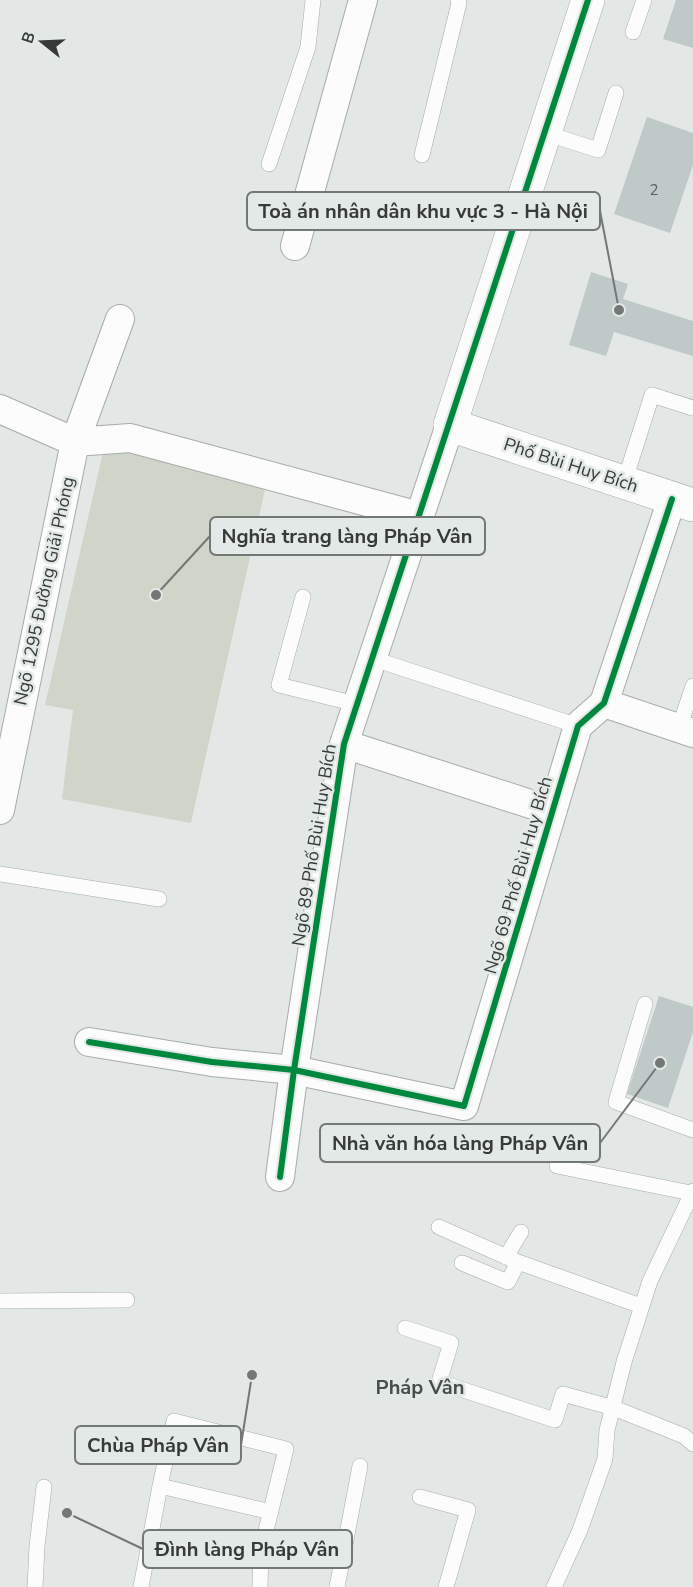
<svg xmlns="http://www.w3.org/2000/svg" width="693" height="1587" font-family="'Nunito Sans',sans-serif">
  <rect width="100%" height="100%" fill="#e3e8e6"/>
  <path fill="#d0d5c9" d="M 104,448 L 130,451 L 266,485 L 191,823 L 62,799 L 73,710 L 45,705 Z"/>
  <path fill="#bec9c8" d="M 676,0 L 693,0 L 693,48 L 663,39 Z
    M 647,117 L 693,133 L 693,165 L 670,233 L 614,214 Z
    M 591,272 L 628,284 L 623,299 L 693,321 L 693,356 L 614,332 L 606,356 L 569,345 Z
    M 659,996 L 693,1007 L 693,1032 L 668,1108 L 627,1094 Z"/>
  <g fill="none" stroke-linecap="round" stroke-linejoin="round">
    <g stroke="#a7abaa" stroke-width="16">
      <path id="lane" d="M 633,32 L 644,0
        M 545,133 L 598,150 L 616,93
        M 422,155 L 459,3 L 458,0
        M 269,164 L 308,47 L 313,0
        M 624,483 L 652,395 L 693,408
        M 303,597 L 279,685 L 356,704
        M 371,658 L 578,726
        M 679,728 L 693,686
        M 0,874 L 159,899
        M 645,1004 L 616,1102 L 693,1130
        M 557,1166 L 691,1193
        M 439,1227 L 518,1262 L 641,1306
        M 506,1257 L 521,1232
        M 462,1263 L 508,1282 L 518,1262
        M 0,1301 L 127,1300
        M 405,1328 L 451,1343 L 439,1382 L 555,1420 L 563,1394 L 614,1408 L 684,1436 L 693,1444
        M 160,1486 L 271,1512
        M 420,1497 L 468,1510 L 446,1587
        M 35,1587 L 37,1546 L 44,1487
        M 141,1587 L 160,1486 L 174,1421 L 286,1449 L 261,1551 L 260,1587
        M 337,1587 L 360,1466
        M 554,1587 L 580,1530 L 605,1459 L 607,1430 L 624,1362 L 650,1281 L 693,1191"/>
    </g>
    <g stroke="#a7abaa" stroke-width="30">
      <path id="street" d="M 295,246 L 363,0
        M 0,409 L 75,442 L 130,438 L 419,516
        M 604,703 L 693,733
        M 344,744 L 552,811
        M 0,810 L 75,442 L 120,319
        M 89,1042 L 212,1062 L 294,1070 L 464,1106 L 578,726 L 604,703 L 672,499
        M 280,1177 L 294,1070 L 344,744 L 450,425"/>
    </g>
    <g stroke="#a7abaa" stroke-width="34">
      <path id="secondary" d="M 588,0 L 450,425 L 693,505"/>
    </g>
    <use href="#lane" stroke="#fbfcfb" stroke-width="15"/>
    <use href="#street" stroke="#fbfcfb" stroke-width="28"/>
    <use href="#secondary" stroke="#fbfcfb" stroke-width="33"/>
    <g stroke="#e2e9e6" stroke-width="10">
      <path id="cycleway" d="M 89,1042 L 212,1062 L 294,1070 L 464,1106 L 578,726 L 604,703 L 672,499
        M 280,1177 L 294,1070 L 344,744 L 588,0"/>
    </g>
    <use href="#cycleway" stroke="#00873e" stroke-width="6"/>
  </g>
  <g text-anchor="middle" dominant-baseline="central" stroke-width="5" stroke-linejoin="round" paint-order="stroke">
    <g font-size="15" fill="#595e5d">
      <text x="654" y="190">2</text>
    </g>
    <g font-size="18" fill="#373a39" stroke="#e2e9e6">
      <text transform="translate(571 465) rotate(18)">Phố Bùi Huy Bích</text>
      <text transform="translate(44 591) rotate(-78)">Ngõ 1295 Đường Giải Phóng</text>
      <text transform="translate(314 845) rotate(-81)">Ngõ 89 Phố Bùi Huy Bích</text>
      <text transform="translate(518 875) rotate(-74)">Ngõ 69 Phố Bùi Huy Bích</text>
    </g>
    <g font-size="20" font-weight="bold" fill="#494e4c" stroke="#e2e9e6">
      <text x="420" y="1387">Pháp Vân</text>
    </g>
  </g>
  <path fill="none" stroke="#737776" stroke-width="2" d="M619 310L600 211M156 595L210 536M660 1063L600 1143M252 1375L241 1445M67 1513L143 1549"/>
  <g fill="#737776" stroke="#e2e9e6" stroke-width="2">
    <circle cx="619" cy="310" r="6"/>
    <circle cx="156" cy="595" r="6"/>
    <circle cx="660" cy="1063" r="6"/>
    <circle cx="252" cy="1375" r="6"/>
    <circle cx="67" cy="1513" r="6"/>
  </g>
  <g fill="#e2e9e6" stroke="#737776" stroke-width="2">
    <rect x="247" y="192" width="353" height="38" rx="6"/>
    <rect x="210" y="517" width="275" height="38" rx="6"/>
    <rect x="320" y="1124" width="280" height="38" rx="6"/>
    <rect x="75" y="1426" width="166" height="38" rx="6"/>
    <rect x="143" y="1530" width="209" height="38" rx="6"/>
  </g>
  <g font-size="20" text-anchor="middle" font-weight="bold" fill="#373a39">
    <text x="423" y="218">Toà án nhân dân khu vực 3 - Hà Nội</text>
    <text x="347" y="543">Nghĩa trang làng Pháp Vân</text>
    <text x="460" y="1150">Nhà văn hóa làng Pháp Vân</text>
    <text x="158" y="1452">Chùa Pháp Vân</text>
    <text x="247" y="1556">Đình làng Pháp Vân</text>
  </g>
  <g transform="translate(42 42) rotate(288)" stroke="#e2e9e6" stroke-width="4.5" paint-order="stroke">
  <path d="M0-4.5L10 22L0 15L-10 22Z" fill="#373a39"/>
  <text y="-9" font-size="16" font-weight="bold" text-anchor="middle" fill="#373a39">B</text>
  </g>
</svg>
